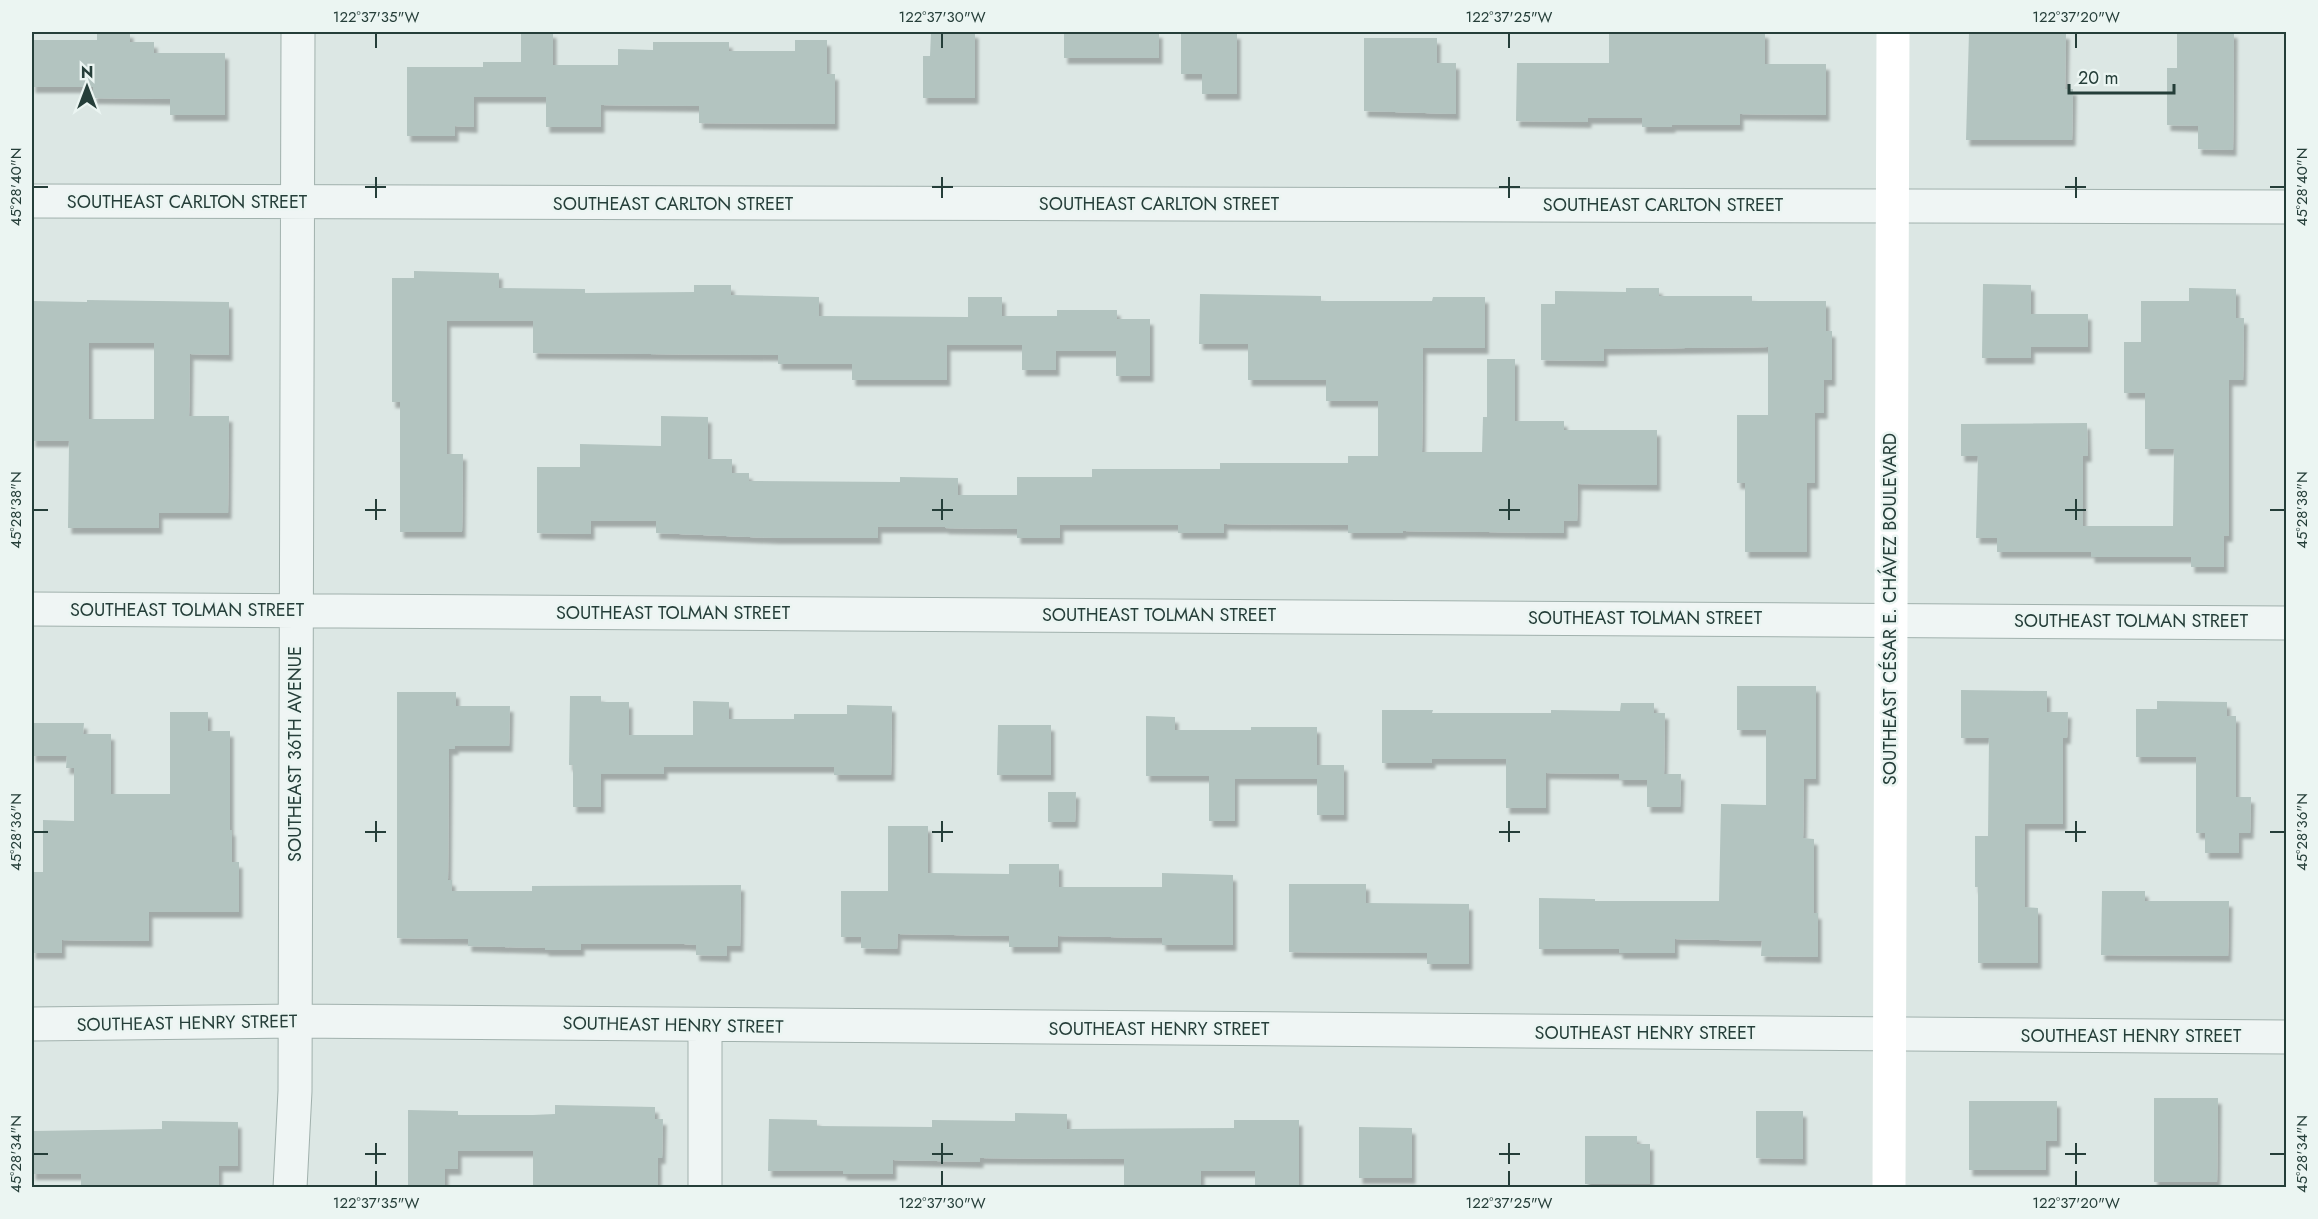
<svg xmlns="http://www.w3.org/2000/svg" width="2318" height="1219" font-family="Jost,sans-serif">
  <defs>
    <filter id="shadow"><feDropShadow dx="3.5" dy="6" stdDeviation="1.5" flood-color="#0004"/></filter>
  </defs>
  <rect width="100%" height="100%" fill="#dce7e4"/>
  <path fill="#b3c4c0" fill-rule="evenodd" filter="url(#shadow)" d="M 97,32 L 130,32 L 130,42 L 154,42 L 154,53 L 225,53 L 225,115 L 170,115 L 170,99 L 93,98 L 93,87 L 32,87 L 32,40 L 97,40 Z
    M 521,32 L 553,32 L 553,65 L 618,65 L 618,49 L 653,50 L 653,42 L 729,42 L 729,51 L 795,51 L 795,40 L 827,40 L 827,74 L 835,74 L 835,124 L 699,123 L 699,106 L 601,105 L 601,127 L 546,127 L 546,97 L 474,97 L 474,127 L 455,126 L 455,136 L 407,136 L 407,67 L 483,67 L 483,62 L 521,62 Z
    M 931,32 L 975,32 L 975,98 L 923,98 L 923,56 L 930,56 Z
    M 1064,32 L 1159,32 L 1159,58 L 1064,58 Z
    M 1609,32 L 1765,32 L 1765,64 L 1826,64 L 1826,115 L 1740,114 L 1740,125 L 1672,125 L 1672,127 L 1642,127 L 1642,118 L 1588,118 L 1588,122 L 1516,121 L 1517,63 L 1609,63 Z
    M 1969,32 L 2066,33 L 2065,89 L 2073,89 L 2072,140 L 1966,140 Z
    M 2177,32 L 2234,32 L 2233,150 L 2198,149 L 2198,126 L 2167,125 L 2167,68 L 2177,68 Z
    M 1181,33 L 1237,33 L 1237,94 L 1202,94 L 1202,74 L 1181,74 Z
    M 1364,38 L 1437,38 L 1437,63 L 1456,63 L 1456,114 L 1364,111 Z
    M 414,271 L 499,273 L 499,288 L 585,289 L 585,293 L 694,292 L 694,285 L 731,285 L 731,295 L 819,297 L 819,316 L 968,317 L 968,297 L 1002,297 L 1002,316 L 1057,316 L 1057,310 L 1117,310 L 1117,319 L 1150,319 L 1150,376 L 1116,376 L 1116,351 L 1056,351 L 1056,370 L 1022,370 L 1022,345 L 947,345 L 947,380 L 852,380 L 852,364 L 778,364 L 778,355 L 533,353 L 533,321 L 447,321 L 447,454 L 463,454 L 462,532 L 400,532 L 400,402 L 392,402 L 392,278 L 414,278 Z
    M 1983,284 L 2031,285 L 2031,314 L 2088,314 L 2088,347 L 2031,347 L 2031,358 L 1982,358 Z
    M 1626,288 L 1659,288 L 1659,296 L 1752,296 L 1752,301 L 1826,301 L 1826,331 L 1832,331 L 1832,380 L 1824,380 L 1824,413 L 1815,413 L 1815,483 L 1807,483 L 1807,552 L 1745,552 L 1745,483 L 1737,483 L 1737,415 L 1768,415 L 1768,347 L 1604,349 L 1604,361 L 1541,360 L 1541,304 L 1555,304 L 1555,291 L 1626,292 Z
    M 2189,288 L 2236,289 L 2236,318 L 2244,318 L 2243,380 L 2229,380 L 2229,536 L 2224,536 L 2224,567 L 2191,567 L 2191,557 L 2091,557 L 2091,552 L 1997,552 L 1997,538 L 1976,538 L 1978,456 L 1961,456 L 1961,424 L 2087,423 L 2088,456 L 2083,456 L 2083,526 L 2173,526 L 2174,449 L 2145,449 L 2145,393 L 2124,393 L 2124,342 L 2141,342 L 2141,301 L 2189,301 Z
    M 1200,294 L 1321,296 L 1321,301 L 1432,301 L 1433,297 L 1485,297 L 1485,348 L 1423,348 L 1422,452 L 1482,452 L 1483,417 L 1487,417 L 1487,359 L 1515,359 L 1515,421 L 1564,421 L 1564,430 L 1657,430 L 1657,485 L 1578,484 L 1577,521 L 1564,521 L 1564,533 L 1403,531 L 1403,533 L 1348,533 L 1348,525 L 1224,524 L 1224,533 L 1178,533 L 1178,525 L 1060,525 L 1060,538 L 1017,538 L 1017,529 L 945,528 L 945,527 L 878,527 L 878,538 L 776,538 L 656,533 L 656,521 L 591,521 L 591,534 L 537,533 L 537,467 L 580,467 L 580,444 L 661,446 L 661,416 L 708,417 L 708,459 L 732,459 L 732,473 L 749,473 L 749,481 L 900,482 L 900,477 L 958,478 L 958,495 L 1017,495 L 1017,477 L 1092,477 L 1092,469 L 1220,469 L 1220,463 L 1348,463 L 1348,456 L 1378,456 L 1378,401 L 1326,401 L 1326,380 L 1248,380 L 1248,344 L 1199,344 Z
    M 87,300 L 229,302 L 229,355 L 190,354 L 189,416 L 229,416 L 228,513 L 159,513 L 159,528 L 68,528 L 69,441 L 32,441 L 32,301 L 87,302 ZM 89,343 L 154,343 L 154,419 L 89,419 Z
    M 1737,686 L 1816,686 L 1816,779 L 1804,779 L 1803,838 L 1814,839 L 1814,913 L 1818,913 L 1818,957 L 1761,956 L 1762,941 L 1675,939 L 1675,953 L 1619,953 L 1619,949 L 1539,949 L 1539,898 L 1595,899 L 1595,901 L 1719,901 L 1721,804 L 1766,805 L 1766,730 L 1737,730 Z
    M 1961,690 L 2047,691 L 2047,712 L 2068,712 L 2067,738 L 2063,738 L 2063,824 L 2025,824 L 2025,907 L 2038,908 L 2038,963 L 1978,963 L 1978,887 L 1975,887 L 1975,836 L 1988,836 L 1989,738 L 1961,738 Z
    M 397,692 L 456,692 L 456,706 L 510,706 L 509,746 L 455,746 L 455,749 L 449,749 L 448,880 L 452,880 L 452,891 L 532,891 L 532,886 L 741,885 L 740,946 L 727,946 L 727,956 L 696,955 L 696,945 L 684,944 L 581,944 L 581,950 L 545,950 L 545,948 L 468,946 L 468,939 L 397,938 Z
    M 570,696 L 601,696 L 601,702 L 629,702 L 629,735 L 693,735 L 693,701 L 729,702 L 729,719 L 794,719 L 794,714 L 847,714 L 847,705 L 892,706 L 891,775 L 834,775 L 834,767 L 664,767 L 664,774 L 601,774 L 601,807 L 573,807 L 573,765 L 569,765 Z
    M 2157,701 L 2227,702 L 2227,716 L 2236,716 L 2236,797 L 2251,797 L 2250,833 L 2239,833 L 2239,853 L 2205,853 L 2205,833 L 2196,833 L 2196,757 L 2136,757 L 2136,709 L 2157,709 Z
    M 1621,703 L 1654,703 L 1654,713 L 1665,713 L 1664,774 L 1681,774 L 1680,807 L 1647,807 L 1647,780 L 1619,780 L 1619,774 L 1546,773 L 1546,808 L 1506,808 L 1506,759 L 1432,759 L 1432,763 L 1382,763 L 1382,710 L 1433,710 L 1432,713 L 1551,713 L 1551,710 L 1620,711 Z
    M 170,712 L 208,712 L 208,731 L 230,731 L 230,830 L 232,830 L 232,862 L 239,862 L 239,912 L 149,912 L 149,941 L 62,940 L 62,953 L 32,953 L 32,872 L 43,872 L 43,820 L 74,821 L 74,768 L 66,768 L 67,756 L 32,756 L 32,723 L 84,723 L 83,734 L 111,734 L 111,794 L 170,794 Z
    M 1146,716 L 1175,717 L 1175,730 L 1251,730 L 1251,727 L 1317,727 L 1317,765 L 1344,765 L 1344,815 L 1317,815 L 1317,779 L 1235,779 L 1235,821 L 1209,821 L 1209,776 L 1146,776 Z
    M 998,725 L 1051,725 L 1051,775 L 997,775 Z
    M 1048,792 L 1076,792 L 1075,822 L 1048,822 Z
    M 888,826 L 928,826 L 928,873 L 1009,874 L 1009,864 L 1059,864 L 1059,887 L 1162,887 L 1162,873 L 1233,875 L 1233,945 L 1162,945 L 1162,938 L 1058,936 L 1058,947 L 1009,947 L 1009,936 L 898,934 L 897,949 L 861,948 L 861,937 L 841,937 L 841,891 L 888,891 Z
    M 1289,884 L 1366,884 L 1366,903 L 1469,904 L 1469,964 L 1427,964 L 1427,953 L 1289,952 Z
    M 2102,891 L 2145,891 L 2145,901 L 2229,901 L 2228,956 L 2101,955 Z
    M 2154,1098 L 2218,1098 L 2217,1182 L 2154,1182 Z
    M 1969,1101 L 2057,1101 L 2057,1141 L 2046,1141 L 2046,1170 L 1969,1170 Z
    M 555,1105 L 655,1107 L 655,1119 L 663,1119 L 662,1158 L 658,1158 L 658,1188 L 533,1188 L 533,1151 L 458,1151 L 458,1169 L 445,1169 L 445,1188 L 408,1188 L 408,1110 L 458,1111 L 458,1115 L 533,1115 L 555,1114 Z
    M 1756,1111 L 1803,1111 L 1803,1159 L 1756,1158 Z
    M 1015,1113 L 1067,1114 L 1067,1129 L 1234,1128 L 1234,1120 L 1299,1120 L 1299,1188 L 1255,1188 L 1255,1171 L 1201,1171 L 1201,1188 L 1124,1188 L 1124,1159 L 980,1158 L 980,1162 L 893,1160 L 893,1174 L 843,1174 L 843,1171 L 768,1171 L 769,1119 L 817,1120 L 817,1126 L 932,1127 L 932,1120 L 1015,1121 Z
    M 162,1121 L 238,1122 L 238,1166 L 219,1166 L 219,1188 L 81,1188 L 81,1174 L 32,1174 L 32,1131 L 162,1129 Z
    M 1359,1127 L 1412,1128 L 1412,1178 L 1359,1178 Z
    M 1585,1136 L 1637,1136 L 1637,1144 L 1650,1144 L 1650,1184 L 1585,1184 Z"/>
  <g fill="none" stroke-linecap="round" stroke-linejoin="round">
    <g stroke="#a1b1ad" stroke-width="35">
      <path id="street" d="M 32,201 L 2286,207
        M 32,609 L 2286,623
        M 32,1024 L 294,1021 L 2286,1037
        M 290,1188 L 295,1091 L 298,32
        M 705,1188 L 705,1026"/>
    </g>
    <use href="#street" stroke="#eff5f4" stroke-width="33"/>
    <path stroke="#fff" stroke-width="33" d="M 1889,1188 L 1893,32"/>
  </g>
  <path fill="none" stroke="#253e39" stroke-width="2" d="M 376,33 L 376,48M 942,33 L 942,48M 1509,33 L 1509,48M 2076,33 L 2076,48M 376,177 L 376,198M 942,177 L 942,198M 1509,177 L 1509,198M 2076,177 L 2076,198M 33,187 L 48,187M 365,187 L 386,187M 932,187 L 953,187M 1499,187 L 1520,187M 2065,187 L 2086,187M 2270,187 L 2285,187M 376,499 L 376,520M 942,499 L 942,520M 1509,499 L 1509,520M 2076,499 L 2076,520M 33,510 L 48,510M 365,510 L 386,510M 932,510 L 953,510M 1499,510 L 1520,510M 2065,510 L 2086,510M 2270,510 L 2285,510M 376,821 L 376,842M 942,821 L 942,842M 1509,821 L 1509,842M 2076,821 L 2076,842M 33,832 L 48,832M 365,832 L 386,832M 932,832 L 953,832M 1499,832 L 1520,832M 2065,832 L 2086,832M 2270,832 L 2285,832M 376,1143 L 376,1164M 942,1143 L 942,1164M 1509,1143 L 1509,1164M 2076,1143 L 2076,1164M 33,1154 L 48,1154M 365,1154 L 386,1154M 932,1154 L 953,1154M 1499,1154 L 1520,1154M 2065,1154 L 2086,1154M 2270,1154 L 2285,1154M 376,1171 L 376,1186M 942,1171 L 942,1186M 1509,1171 L 1509,1186M 2076,1171 L 2076,1186"/>
  <g text-anchor="middle" dominant-baseline="central" stroke-width="5" stroke-linejoin="round" paint-order="stroke">
    <g font-size="18" fill="#253e39" stroke="#ebf5f2">
      <text x="187" y="202">SOUTHEAST CARLTON STREET</text>
      <text x="673" y="204">SOUTHEAST CARLTON STREET</text>
      <text x="1159" y="204">SOUTHEAST CARLTON STREET</text>
      <text x="1663" y="205">SOUTHEAST CARLTON STREET</text>
      <text transform="translate(1890 609) rotate(-90)">SOUTHEAST CÉSAR E. CHÁVEZ BOULEVARD</text>
      <text x="187" y="610">SOUTHEAST TOLMAN STREET</text>
      <text x="673" y="613">SOUTHEAST TOLMAN STREET</text>
      <text x="1159" y="615">SOUTHEAST TOLMAN STREET</text>
      <text x="1645" y="618">SOUTHEAST TOLMAN STREET</text>
      <text x="2131" y="621">SOUTHEAST TOLMAN STREET</text>
      <text transform="translate(295 754) rotate(-90)">SOUTHEAST 36TH AVENUE</text>
      <text transform="translate(187 1023) rotate(-1)">SOUTHEAST HENRY STREET</text>
      <text transform="translate(673 1025) rotate(1)">SOUTHEAST HENRY STREET</text>
      <text x="1159" y="1029">SOUTHEAST HENRY STREET</text>
      <text x="1645" y="1033">SOUTHEAST HENRY STREET</text>
      <text x="2131" y="1036">SOUTHEAST HENRY STREET</text>
    </g>
  </g>
  <rect width="2318" height="1219" fill="none" stroke="#ebf5f2" stroke-width="66"/>
  <g transform="translate(87 87)" stroke="#ebf5f2" stroke-width="4.5" paint-order="stroke">
  <path d="M0-4.5L10 22L0 15L-10 22Z" fill="#253e39"/>
  <text y="-9" font-size="16" font-weight="bold" text-anchor="middle" fill="#253e39">N</text>
  </g>
  <path d="M2069 84v9h105v-9" fill="none" stroke="#253e39" stroke-width="3"/>
  <text x="2078" y="84" font-size="18" fill="#253e39" stroke="#ebf5f2" stroke-width="4.5" paint-order="stroke">20 m</text>
  <rect x="33" y="33" width="2252" height="1153" fill="none" stroke="#253e39" stroke-width="2"/>
  <g font-size="15" text-anchor="middle" fill="#253e39">
    <text x="376" y="22">122°37'35"W</text>
    <text x="942" y="22">122°37'30"W</text>
    <text x="1509" y="22">122°37'25"W</text>
    <text x="2076" y="22">122°37'20"W</text>
    <text transform="translate(16 187) rotate(-90)" y="5">45°28'40"N</text>
    <text transform="translate(2302 187) rotate(-90)" y="5">45°28'40"N</text>
    <text transform="translate(16 510) rotate(-90)" y="5">45°28'38"N</text>
    <text transform="translate(2302 510) rotate(-90)" y="5">45°28'38"N</text>
    <text transform="translate(16 832) rotate(-90)" y="5">45°28'36"N</text>
    <text transform="translate(2302 832) rotate(-90)" y="5">45°28'36"N</text>
    <text transform="translate(16 1154) rotate(-90)" y="5">45°28'34"N</text>
    <text transform="translate(2302 1154) rotate(-90)" y="5">45°28'34"N</text>
    <text x="376" y="1208">122°37'35"W</text>
    <text x="942" y="1208">122°37'30"W</text>
    <text x="1509" y="1208">122°37'25"W</text>
    <text x="2076" y="1208">122°37'20"W</text>
  </g>
</svg>
